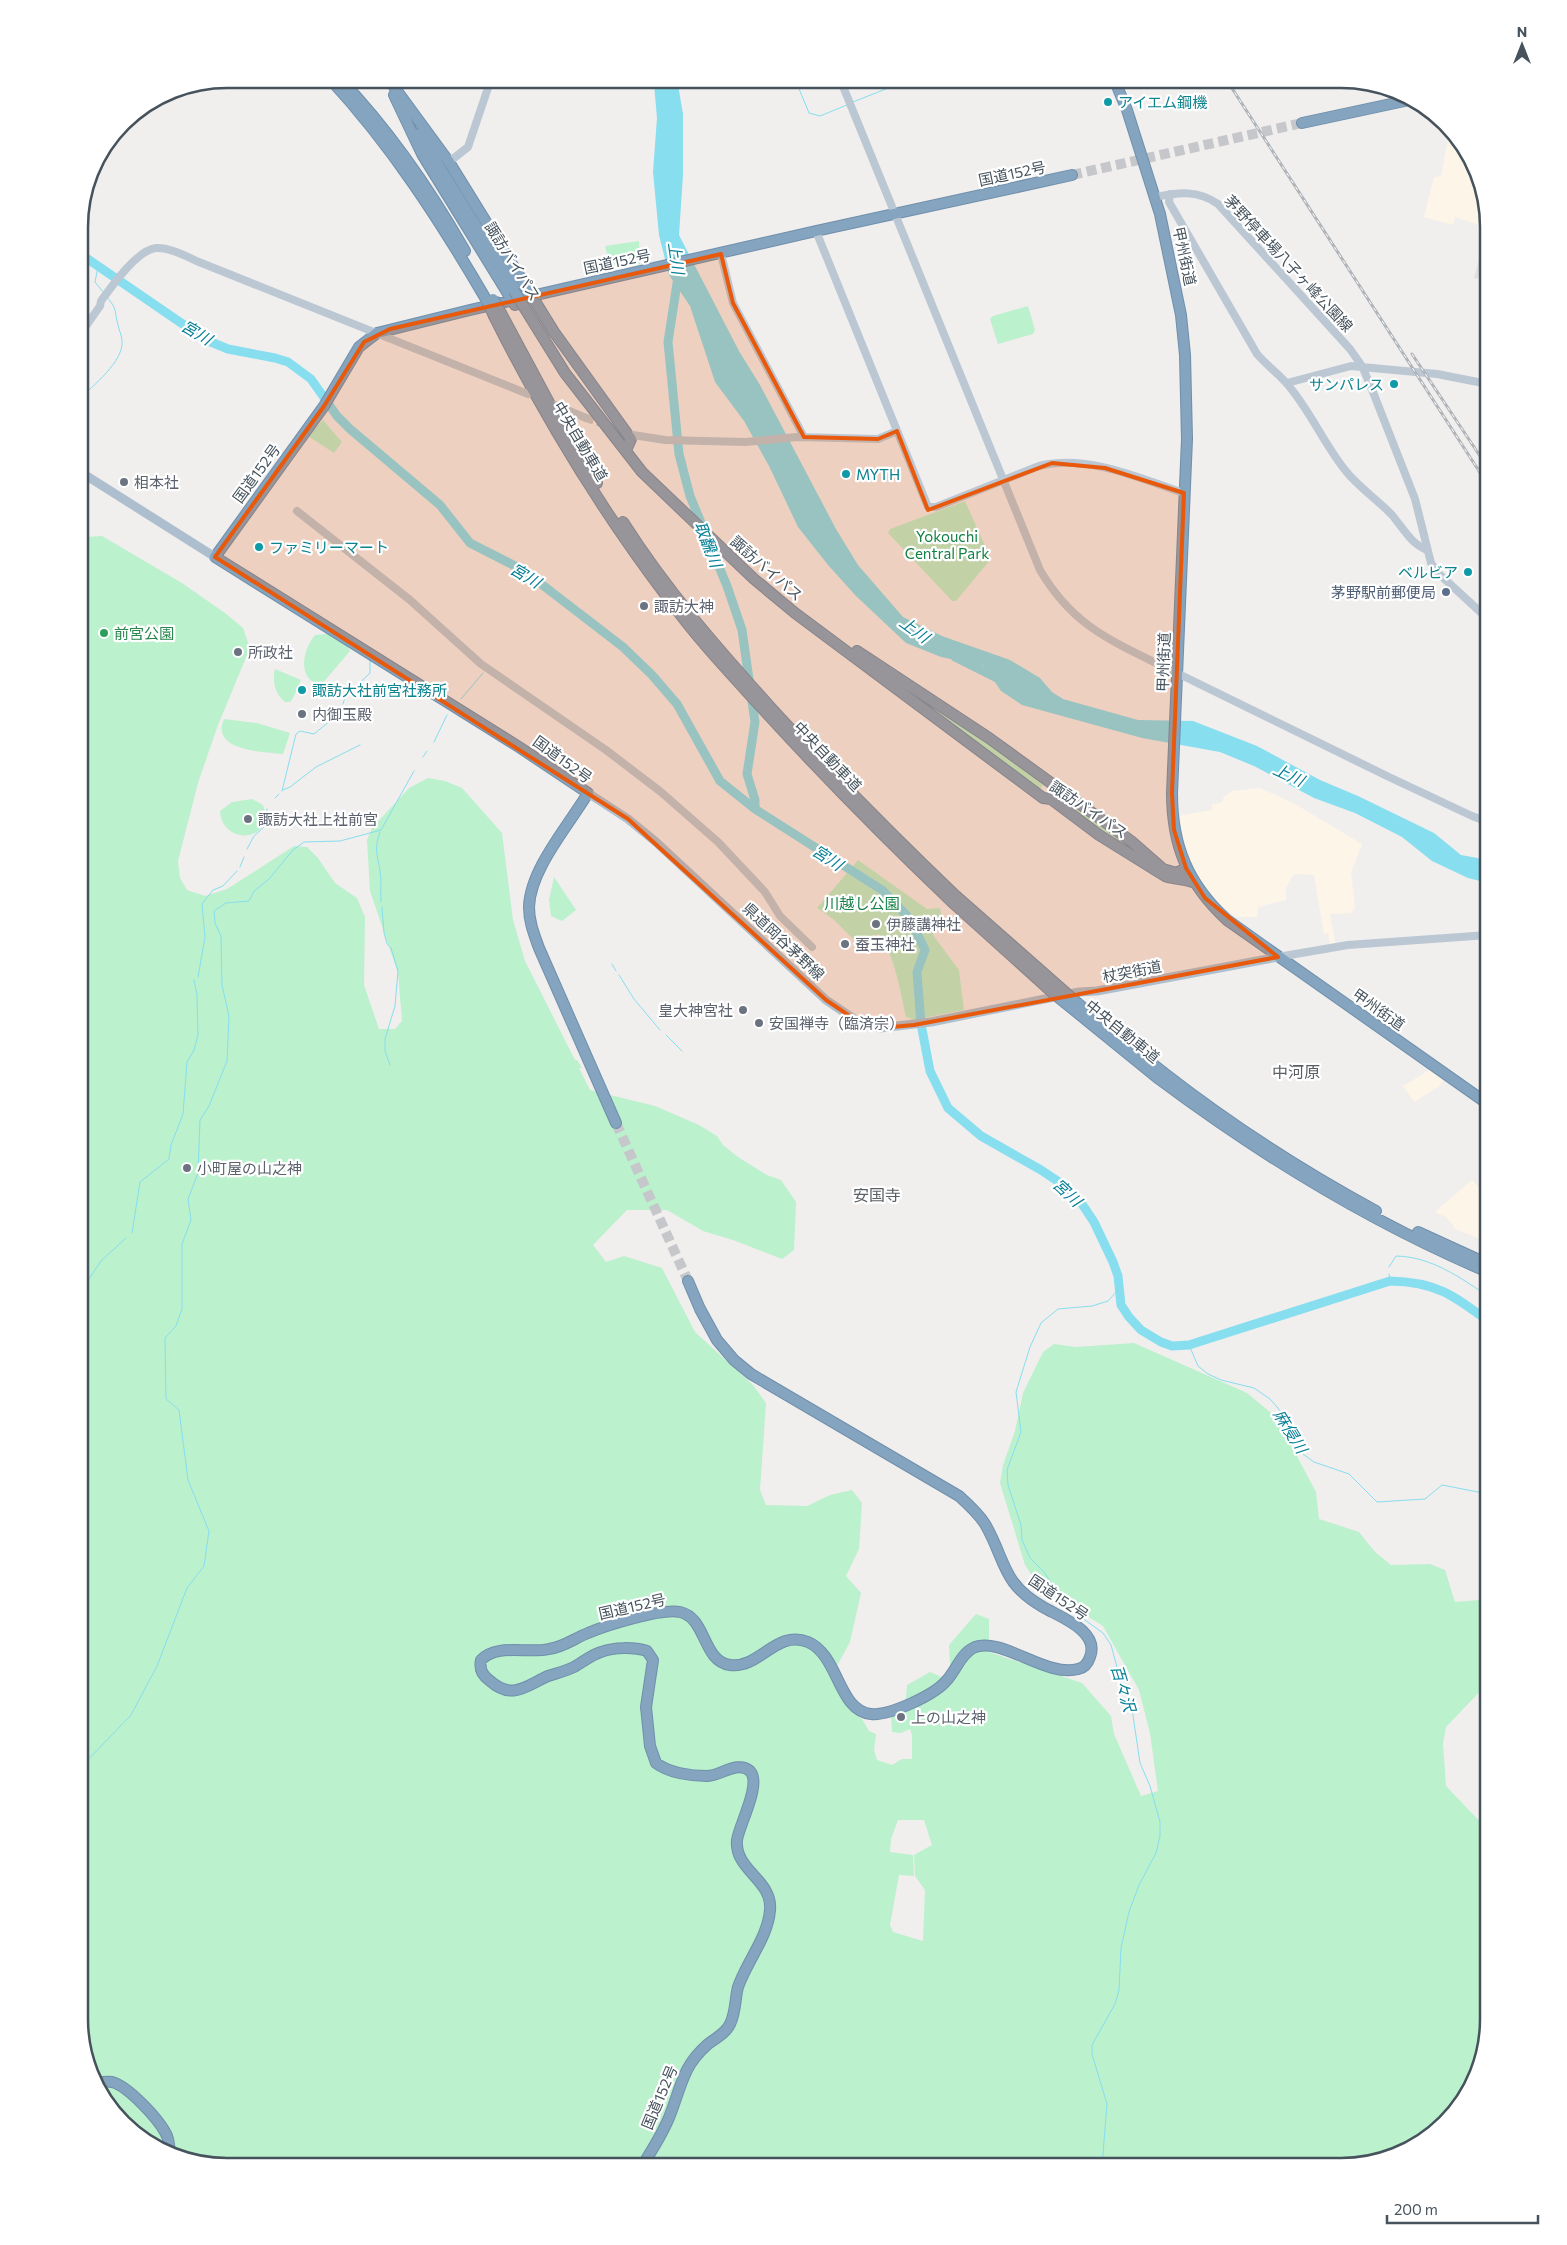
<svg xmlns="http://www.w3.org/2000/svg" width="1567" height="2245" font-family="Commissioner,'Noto Sans JP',sans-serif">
  <rect width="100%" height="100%" fill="#f1eeee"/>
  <path fill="#fdf5e7" d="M 1455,139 L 1469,153 L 1485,216 L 1482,226 L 1455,217 L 1453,225 L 1424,217 L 1434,177 L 1441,176 L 1448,140 Z
    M 1260,788 L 1295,804 L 1362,844 L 1351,872 L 1355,907 L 1351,913 L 1330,914 L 1335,943 L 1330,944 L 1328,933 L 1324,934 L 1314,875 L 1294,874 L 1286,888 L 1286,900 L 1258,907 L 1257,917 L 1236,917 L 1215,901 L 1200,882 L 1190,863 L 1184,847 L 1178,816 L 1212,810 L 1212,805 L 1222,802 L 1224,797 L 1232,791 Z
    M 1431,1069 L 1442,1078 L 1443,1081 L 1438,1087 L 1414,1102 L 1403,1086 Z
    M 1472,1180 L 1488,1197 L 1488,1242 L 1453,1228 L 1454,1226 L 1446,1217 L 1435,1212 Z"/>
  <path fill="#e2dfe0" d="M 1485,237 L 1488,237 L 1488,280 L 1474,278 Z"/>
  <path fill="#bbf1cd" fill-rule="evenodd" d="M 639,241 L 640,264 L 611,269 L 605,246 Z
    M 1028,306 L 1035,330 L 1033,334 L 998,344 L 990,319 L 993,316 Z
    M 323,420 L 342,442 L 334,453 L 308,436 Z
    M 965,501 L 991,559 L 956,601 L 952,601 L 888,533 L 890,529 Z
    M 102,536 L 182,583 L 225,613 L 243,628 L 250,648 L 218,725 L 198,783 L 178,861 L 180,878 L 187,890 L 205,896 L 227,889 L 294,846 L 307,847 L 318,858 L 335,883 L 357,898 L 365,917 L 364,985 L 379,1029 L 395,1029 L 402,1021 L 398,973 L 370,891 L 367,840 L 372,828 L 409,788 L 428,778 L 445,781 L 462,788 L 502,833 L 513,920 L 525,961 L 575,1060 L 577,1060 L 582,1068 L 579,1068 L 590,1090 L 655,1106 L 699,1125 L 717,1136 L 723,1145 L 738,1157 L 767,1175 L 781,1180 L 796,1202 L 794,1250 L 782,1259 L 733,1240 L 703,1231 L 667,1210 L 627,1210 L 593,1245 L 606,1262 L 624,1256 L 662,1268 L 695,1332 L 753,1385 L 766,1403 L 760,1490 L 766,1505 L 807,1506 L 830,1495 L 852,1490 L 862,1503 L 859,1549 L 846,1576 L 861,1593 L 850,1642 L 831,1677 L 853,1713 L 862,1719 L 869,1731 L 876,1734 L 874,1750 L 877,1760 L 892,1765 L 902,1759 L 912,1759 L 912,1735 L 910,1729 L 901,1733 L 892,1732 L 891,1715 L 905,1710 L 907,1685 L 930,1672 L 951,1681 L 949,1645 L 976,1614 L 989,1619 L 989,1652 L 1082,1683 L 1111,1716 L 1114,1734 L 1141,1796 L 1158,1791 L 1150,1733 L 1139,1690 L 1103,1626 L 1039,1586 L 1025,1565 L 1000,1483 L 1003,1465 L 1015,1431 L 1023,1393 L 1043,1352 L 1054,1344 L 1076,1347 L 1134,1343 L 1247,1393 L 1276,1417 L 1316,1492 L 1319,1519 L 1359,1532 L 1375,1552 L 1391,1565 L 1430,1564 L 1445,1570 L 1455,1602 L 1479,1600 L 1488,1604 L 1488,1683 L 1446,1727 L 1443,1744 L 1446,1786 L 1488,1830 L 1488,2019 L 1468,2093 L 1414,2147 L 1340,2166 L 217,2166 L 152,2146 L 98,2092 L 79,2018 L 79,545 L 84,537 ZM 898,1820 L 924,1820 L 932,1845 L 914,1855 L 915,1876 L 925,1890 L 923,1941 L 893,1932 L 890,1925 L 899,1875 L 914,1876 L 913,1855 L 890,1852 L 891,1839 Z
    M 328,634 L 348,647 L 350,651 L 321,685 C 296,680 303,649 315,635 Z
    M 862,658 L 986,739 L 1043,785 L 1039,791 Z
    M 275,669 L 301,680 L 293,698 L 290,702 L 285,702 C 275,694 272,681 275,669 Z
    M 224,719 L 257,723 L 290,733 L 283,754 C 264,752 210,751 224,719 Z
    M 1058,789 L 1155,865 L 1114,842 L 1053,795 Z
    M 252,799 L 263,805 C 275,843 222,846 220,811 L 232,802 Z
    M 858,860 L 927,909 L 940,908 L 941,914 L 933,935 L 959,970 L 964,1010 L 914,1020 L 906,1017 C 900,990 895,957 879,934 L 876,936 L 874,935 L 860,946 L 833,919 L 817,908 Z
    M 554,877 L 576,910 L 562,921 L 551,916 L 549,900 Z"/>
  <path fill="#86deef" d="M 649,79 L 677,79 L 683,114 L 683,175 L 679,235 L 739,351 L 760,385 L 836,529 L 858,565 L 903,617 L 942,636 L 1010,660 L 1040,678 L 1052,692 L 1063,699 L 1138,720 L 1193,721 L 1257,746 L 1320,780 L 1358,796 L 1434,833 L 1461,855 L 1488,860 L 1488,883 L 1468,878 L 1432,861 L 1402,837 L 1355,813 L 1314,798 L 1254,766 L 1220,752 L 1142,738 L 1022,705 L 1001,691 L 984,666 L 941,657 L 906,643 L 856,596 L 828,565 L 798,527 L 769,466 L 744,421 L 715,382 L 690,306 L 669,275 L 659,235 L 653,172 L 657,118 L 654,84 Z"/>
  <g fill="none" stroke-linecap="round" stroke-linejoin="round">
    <path stroke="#86deef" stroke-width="1" d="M 795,79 L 809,113 L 820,116 L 847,105
      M 853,102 L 911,79
      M 98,267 L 95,282 L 103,292
      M 79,399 C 93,386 124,361 122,341 C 122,336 119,330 118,325 C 114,311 118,310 107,297
      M 461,699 L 483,673
      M 343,704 L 345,697 L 370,673 L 370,660 L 364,656
      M 434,742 L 447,715
      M 423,757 L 427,751
      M 283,790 L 290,787 L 316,767 L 360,745
      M 282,791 L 296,734 L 300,731 L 314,734 L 342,711
      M 275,798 L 279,794
      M 380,832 C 374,849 377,854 380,870 C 382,880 380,892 381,902
      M 247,849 L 254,836 L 265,826 L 267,809
      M 240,867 L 244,857
      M 382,907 L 384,933 L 387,944 L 391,948 L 398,971 L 395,1006 L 385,1039 L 385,1051 L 390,1065
      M 612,964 L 616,971
      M 619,975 L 634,999 L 660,1030
      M 198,977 L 205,937 L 202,904 L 213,890 L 223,886 L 237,871
      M 666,1035 L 682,1051
      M 132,1233 L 140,1182 L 169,1159 L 171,1145 L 183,1114 L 187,1062 L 194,1050 L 198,1035 L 197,995 L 194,980
      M 1389,1267 L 1396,1256 C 1432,1257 1459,1277 1488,1296
      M 1389,1274 L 1390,1281
      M 79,1294 L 101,1261 L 126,1238
      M 1189,1345 L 1198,1366 L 1208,1374 L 1221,1380 L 1254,1388 L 1270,1399 L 1283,1414 L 1303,1454 L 1314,1462 L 1349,1474 L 1377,1502 L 1425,1499 L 1442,1485 L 1488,1494
      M 79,1769 L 131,1715 L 157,1666 L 187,1588 L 204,1566 L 209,1531 L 188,1480 L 179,1410 L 166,1399 L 165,1338 L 176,1326 L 182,1309 L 182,1244 L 191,1220 L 188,1199 L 198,1173 L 200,1120 L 209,1106 L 227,1061 L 229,1016 L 222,985 L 221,936 L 215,923 L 214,911 L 226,903 L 249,901 L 254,891 L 268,880 L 293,850 L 304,842 L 340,841 L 381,830 L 414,771
      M 1102,2166 L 1107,2104 L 1092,2054 L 1092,2045 L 1115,2004 L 1119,1990 L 1121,1948 L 1129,1912 L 1139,1885 L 1156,1853 L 1160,1836 L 1160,1822 L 1150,1786 L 1140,1763 L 1131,1702 L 1121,1682 L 1111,1645 L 1103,1633 L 1068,1608 L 1044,1572 L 1030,1558 L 1022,1540 L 1021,1525 L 1008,1485 L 1007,1470 L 1021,1432 L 1016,1392 L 1030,1347 L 1041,1323 L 1058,1309 L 1092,1306 L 1108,1301 L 1119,1289"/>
    <path stroke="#86deef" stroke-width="9" d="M 79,253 L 206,340 L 228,349 L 275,358 L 288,362 L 311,379 L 337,416 L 350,429 L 440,505 L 470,543 L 523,570 L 623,647 L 652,675 L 677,704 L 720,781 L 755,809 L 882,890 L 910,919 L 925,950 L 917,972 L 921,1024 L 930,1071 L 948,1108 L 981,1136 L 1041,1170 L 1068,1188 L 1078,1198 L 1094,1222 L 1113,1262 L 1118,1276 L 1121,1305 L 1129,1317 L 1141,1330 L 1161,1342 L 1172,1346 L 1189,1345 L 1390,1281 C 1436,1282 1453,1295 1488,1321
      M 678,277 L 668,342 L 679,454 L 690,496 L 727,586 L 742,630 L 755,722 L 747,774 L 755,800 L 755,809
      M 955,657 L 999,679"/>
    <path stroke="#c6c7ca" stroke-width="8" stroke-dasharray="8 4" stroke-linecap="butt" d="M 586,418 L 627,432"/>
    <path stroke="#c6c7ca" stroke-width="10" stroke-dasharray="10 5" stroke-linecap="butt" d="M 1072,175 L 1302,123
      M 616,1123 L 688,1281"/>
    <g stroke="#6f8fab" stroke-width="12">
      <path id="highway" d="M 330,79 C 392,146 441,222 487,301
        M 340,79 C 389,130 430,190 465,251
        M 1114,79 L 1127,110 L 1160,214 L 1181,315 L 1185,355 L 1187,439 L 1172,793 C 1172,846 1188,884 1227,920 L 1488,1104
        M 389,80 L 449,162 L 554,332 L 631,439 L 627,448
        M 394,95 L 422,154 L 515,305
        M 1302,123 L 1414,99
        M 419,134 L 516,290
        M 524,307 L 565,373 L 642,472 L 754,579 L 795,613 L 1043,798 L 1051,799 L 1099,835 L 1165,876 C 1176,880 1185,878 1195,883
        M 502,315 L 553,410 L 597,483
        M 494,316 C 543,414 601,510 668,598 C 696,637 729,672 761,707 C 822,774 886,839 951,901
        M 623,522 C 666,590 718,649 772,709 C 831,773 893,836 956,896
        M 857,651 L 989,738 L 1131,841 L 1163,869 L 1176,873 L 1186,868
        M 1164,1073 C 1231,1125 1302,1171 1376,1211
        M 1159,1079 C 1262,1156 1370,1222 1488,1272
        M 616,1123 L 539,948 C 534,934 529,922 529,907 C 530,869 569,825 588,793 L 519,747 L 215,557 L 324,406 L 359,347 L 377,333 L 470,310 L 816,231 L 1072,175
        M 1418,1232 L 1488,1264
        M 96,2083 C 101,2082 107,2081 112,2082 C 128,2086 160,2120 167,2136 C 169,2141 169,2146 170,2152
        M 642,2166 C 651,2152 661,2136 668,2120 C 675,2104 679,2086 687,2070 C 692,2060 699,2052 708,2044 C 716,2038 726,2033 730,2024 C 736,2012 735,1998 738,1987 C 747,1961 768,1937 770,1910 C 773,1880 734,1870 737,1840 C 739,1825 762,1784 750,1771 C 738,1760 720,1776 707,1776 C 691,1776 669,1773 656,1763 L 650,1746 L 646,1707 L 653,1660 L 647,1651 C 634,1647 614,1647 601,1652 C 591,1655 583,1662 574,1667 C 566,1671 557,1673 548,1676 C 526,1686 512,1701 489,1680 C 482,1675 479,1669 481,1660 C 497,1643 528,1654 549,1649 C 564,1647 575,1638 588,1633 C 607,1625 662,1608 680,1612 C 707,1618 702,1661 730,1665 C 760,1669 776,1629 808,1642 C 839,1655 838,1711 871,1714 C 889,1716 935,1695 947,1680 C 956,1670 961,1654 973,1648 C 1000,1635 1046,1678 1078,1669 C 1084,1668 1088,1663 1090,1657 C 1100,1631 1060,1617 1043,1607 C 1001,1583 1006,1560 985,1524 C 978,1513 969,1505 959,1496 L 751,1374 L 734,1360 L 717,1340 L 700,1309 L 688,1281"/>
    </g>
    <path stroke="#bbc8d3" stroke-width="8" d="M 840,79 L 1040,570 C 1074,628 1113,641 1170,670
      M 449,162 L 468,147 L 491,79
      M 1170,194 L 1169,202 L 1257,354 C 1268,367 1282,376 1292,390 C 1312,415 1325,445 1345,470 C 1358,487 1377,499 1392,515 C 1403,528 1411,544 1427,550
      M 1156,197 C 1179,192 1198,190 1218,204 L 1350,349 L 1362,366 L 1371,387 L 1415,499 L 1431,563 L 1438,573 L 1488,619
      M 816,231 L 928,507 L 936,507 L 1039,466 C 1088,454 1139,478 1184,493
      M 721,254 L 733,303 L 804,437
      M 79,336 L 100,306 L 101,301 C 112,286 137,250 156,248 C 171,247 191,259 204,264 L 528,394
      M 1287,383 L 1351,366 L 1437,374 L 1488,384
      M 555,405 L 586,418
      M 633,435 L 665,440 L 745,442 L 797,437 L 878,439 L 897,431
      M 297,511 L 410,600 L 481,664 L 606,750 L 661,792 L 718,842 L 765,892 L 780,916 L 812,947
      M 1181,675 L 1389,777 L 1472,816 L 1488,822
      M 1278,957 L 1348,945 L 1488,935"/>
    <path stroke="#adbfce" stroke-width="9" d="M 79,471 L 215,557
      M 588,793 L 628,819 L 656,842 L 826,1000 L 860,1023 L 880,1028 L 931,1022 L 1079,992 L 1097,991 L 1278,957"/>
    <use href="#highway" stroke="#84a4bf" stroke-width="10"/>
    <g stroke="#b0b4b9" stroke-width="3">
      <path id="rail" d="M 1226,79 L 1488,485
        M 1412,354 L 1488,468"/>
    </g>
    <use href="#rail" stroke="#fff" stroke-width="1" stroke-dasharray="4" stroke-linecap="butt"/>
    <g stroke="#6f8fab" stroke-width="12" stroke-linecap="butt">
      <path id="highway-bridge" d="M 514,291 L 524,307
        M 493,299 L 502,315
        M 487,301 L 494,316
        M 956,896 L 1098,1021 L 1164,1073
        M 951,901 L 1053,993 L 1159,1079"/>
    </g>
    <use href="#highway-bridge" stroke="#84a4bf" stroke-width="10"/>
  </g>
  <path fill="#e8590c" fill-opacity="0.2" stroke="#e8590c" stroke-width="4" stroke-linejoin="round" d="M 721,254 L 733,303 L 804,437 L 878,439 L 897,431 L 928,510 L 1052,463 L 1105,468 L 1184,493 L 1172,793 L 1174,830 L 1186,868 L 1205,898 L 1278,957 L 914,1025 L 880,1028 L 860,1023 L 826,1000 L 628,819 L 215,557 L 324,406 L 364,342 L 390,329 Z"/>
  <g fill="#0f9aa8" stroke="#fff" stroke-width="2">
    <circle cx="1108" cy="102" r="5"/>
    <circle cx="1394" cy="384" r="5"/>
    <circle cx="846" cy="474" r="5"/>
    <circle cx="259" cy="547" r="5"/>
    <circle cx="1468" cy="572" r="5"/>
    <circle cx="302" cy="690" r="5"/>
  </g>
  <g fill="#6b7280" stroke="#fff" stroke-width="2">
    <circle cx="124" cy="482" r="5"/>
    <circle cx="644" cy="606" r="5"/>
    <circle cx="238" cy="652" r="5"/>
    <circle cx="302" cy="714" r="5"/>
    <circle cx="248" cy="819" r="5"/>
    <circle cx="876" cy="924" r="5"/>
    <circle cx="845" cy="944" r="5"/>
    <circle cx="743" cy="1010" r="5"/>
    <circle cx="759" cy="1023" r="5"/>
    <circle cx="187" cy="1168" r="5"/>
    <circle cx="901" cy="1717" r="5"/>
  </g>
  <circle fill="#5c6f8a" stroke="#fff" stroke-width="2" cx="1446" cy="592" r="5"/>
  <circle fill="#2e9e5b" stroke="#fff" stroke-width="2" cx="104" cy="633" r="5"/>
  <g text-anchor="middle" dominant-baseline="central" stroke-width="4.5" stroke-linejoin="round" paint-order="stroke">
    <g font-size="15" fill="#0d838f" stroke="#fff" text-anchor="start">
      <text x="1118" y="102">アイエム鋼機</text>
      <text x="1384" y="384" text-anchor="end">サンパレス</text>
      <text x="856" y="474">MYTH</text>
      <text x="269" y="547">ファミリーマート</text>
      <text x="1458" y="572" text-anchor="end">ベルビア</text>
      <text x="312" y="690">諏訪大社前宮社務所</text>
    </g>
    <g font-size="15" fill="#46535d" stroke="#fff">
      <text transform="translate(1012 173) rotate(-12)">国道152号</text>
      <text transform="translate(1185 256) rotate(78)">甲州街道</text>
      <text transform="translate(513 261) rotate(58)">諏訪バイパス</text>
      <text transform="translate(617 261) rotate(-12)">国道152号</text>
      <text transform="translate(1289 263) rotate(47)">茅野停車場八子ヶ峰公園線</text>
      <text transform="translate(581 441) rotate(59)">中央自動車道</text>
      <text transform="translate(256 473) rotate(-54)">国道152号</text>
      <text transform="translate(767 568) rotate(41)">諏訪バイパス</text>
      <text transform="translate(1163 662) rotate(-88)">甲州街道</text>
      <text transform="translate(828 756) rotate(46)">中央自動車道</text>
      <text transform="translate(563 759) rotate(36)">国道152号</text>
      <text transform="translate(1089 809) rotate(34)">諏訪バイパス</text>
      <text transform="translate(784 941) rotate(43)">県道岡谷茅野線</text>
      <text transform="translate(1132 971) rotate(-11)">杖突街道</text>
      <text transform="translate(1379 1009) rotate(35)">甲州街道</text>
      <text transform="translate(1123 1031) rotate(39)">中央自動車道</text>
      <text transform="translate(1059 1597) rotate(34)">国道152号</text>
      <text transform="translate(632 1606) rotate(-13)">国道152号</text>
      <text transform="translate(659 2097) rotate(-67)">国道152号</text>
    </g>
    <g font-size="15" fill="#5b616d" stroke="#fff" text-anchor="start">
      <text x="134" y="482">相本社</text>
      <text x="654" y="606">諏訪大神</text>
      <text x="248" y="652">所政社</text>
      <text x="312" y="714">内御玉殿</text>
      <text x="258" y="819">諏訪大社上社前宮</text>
      <text x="886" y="924">伊藤講神社</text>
      <text x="855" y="944">蚕玉神社</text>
      <text x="733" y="1010" text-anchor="end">皇大神宮社</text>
      <text x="769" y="1023">安国禅寺（臨済宗）</text>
      <text x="197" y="1168">小町屋の山之神</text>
      <text x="911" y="1717">上の山之神</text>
    </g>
    <g font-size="15" fill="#138145" stroke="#fff">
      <text x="947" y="536">Yokouchi<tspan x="947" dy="17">Central Park</tspan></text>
      <text x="862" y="903">川越し公園</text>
    </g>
    <g font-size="15" fill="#4e5e75" stroke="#fff" text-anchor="end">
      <text x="1436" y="592">茅野駅前郵便局</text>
    </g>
    <g font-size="15" fill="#27864d" stroke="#fff" text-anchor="start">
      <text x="114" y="633">前宮公園</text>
    </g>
    <g font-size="16" font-style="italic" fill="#088097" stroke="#fff">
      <text transform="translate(677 258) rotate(82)">上川</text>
      <text transform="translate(197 332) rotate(31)">宮川</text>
      <text transform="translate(709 544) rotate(69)">取飜川</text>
      <text transform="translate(526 575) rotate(31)">宮川</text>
      <text transform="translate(915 629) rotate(36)">上川</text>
      <text transform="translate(1289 774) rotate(25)">上川</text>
      <text transform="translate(828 857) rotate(33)">宮川</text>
      <text transform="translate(1068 1192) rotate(43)">宮川</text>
      <text transform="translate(1291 1431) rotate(58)">麻侵川</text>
      <text transform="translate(1124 1688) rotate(73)">百々沢</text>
    </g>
    <g font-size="16" fill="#5b5f64" stroke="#fff">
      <text x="1296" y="1071">中河原</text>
      <text x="877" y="1194">安国寺</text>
    </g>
  </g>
  <path d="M0 0H1567V2245H0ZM227 88H1341A139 139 0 0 1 1480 227V2019A139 139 0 0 1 1341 2158H227A139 139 0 0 1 88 2019V227A139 139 0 0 1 227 88Z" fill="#fff" fill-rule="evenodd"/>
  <path fill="none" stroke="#46535d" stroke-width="2.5" d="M227 88H1341A139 139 0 0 1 1480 227V2019A139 139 0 0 1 1341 2158H227A139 139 0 0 1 88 2019V227A139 139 0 0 1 227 88Z"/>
  <g transform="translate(1522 45)" stroke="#ffffff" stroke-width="4" paint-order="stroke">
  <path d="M0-4L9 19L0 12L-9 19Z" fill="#46535d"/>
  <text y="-8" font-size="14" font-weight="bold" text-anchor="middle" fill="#46535d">N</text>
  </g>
  <path d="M1387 2215v8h151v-8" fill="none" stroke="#46535d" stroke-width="2.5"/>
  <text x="1394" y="2215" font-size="15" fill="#46535d" stroke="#ffffff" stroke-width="4" paint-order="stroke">200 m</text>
</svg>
